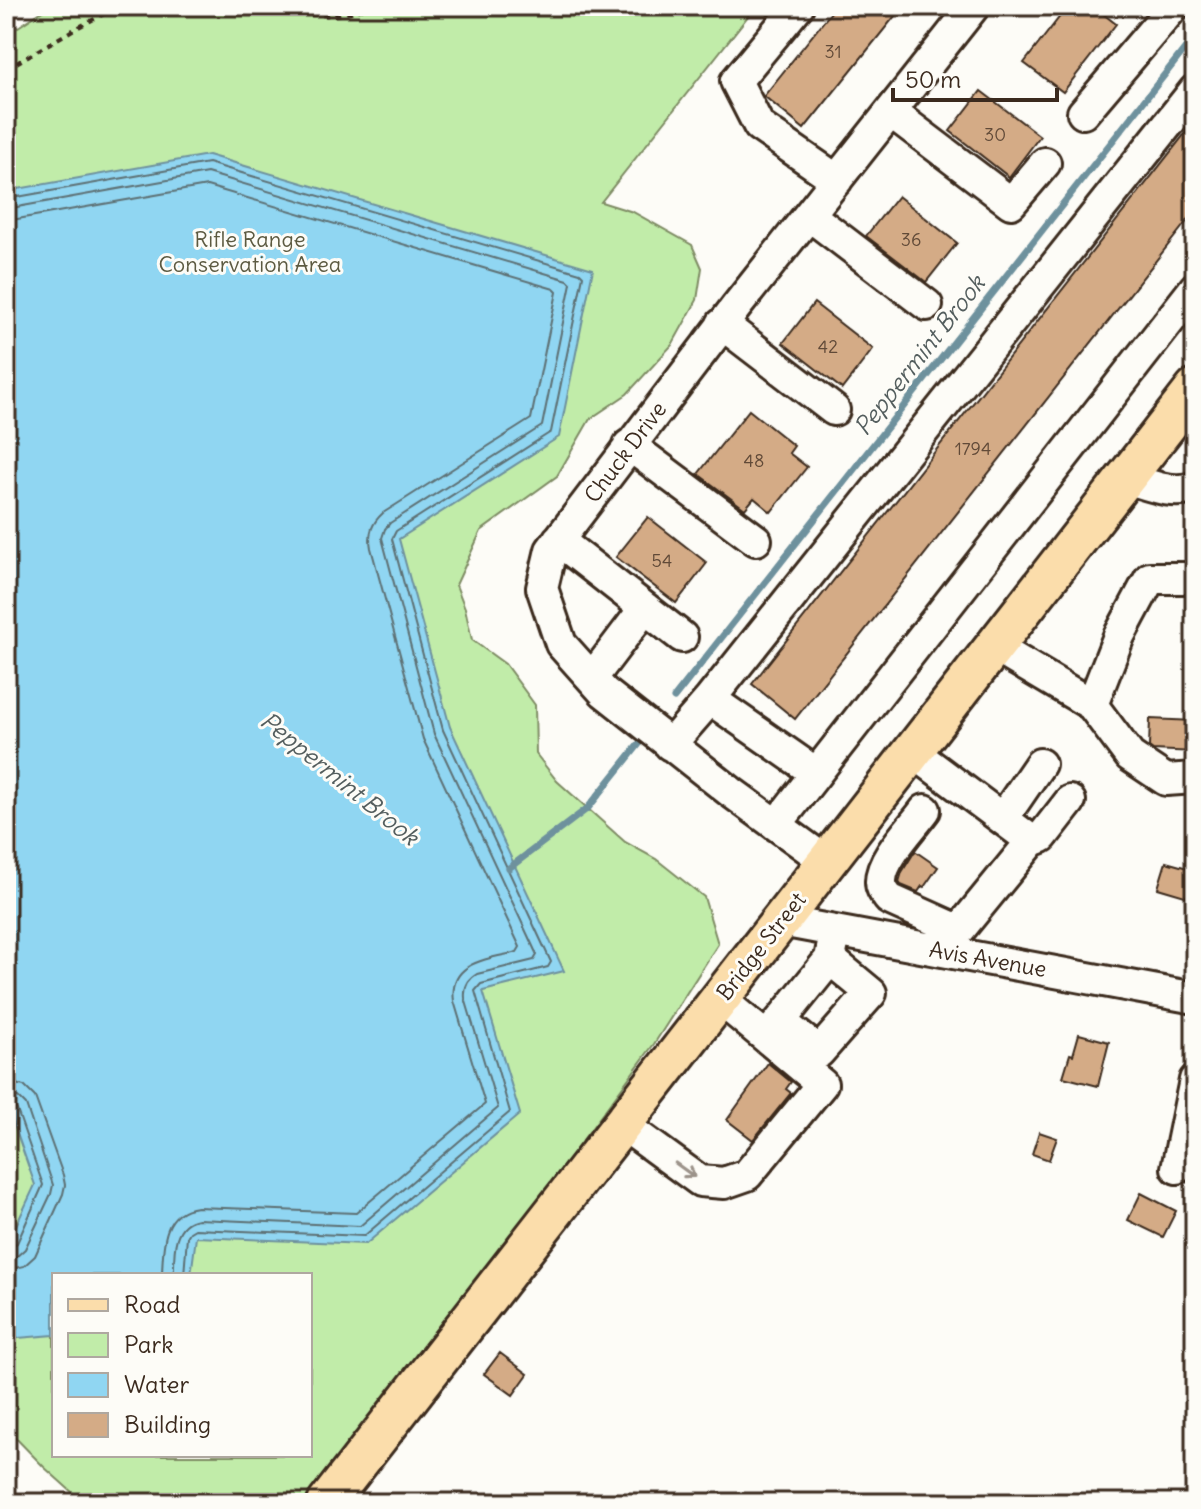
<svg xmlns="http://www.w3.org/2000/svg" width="1201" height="1509" font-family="Delius,sans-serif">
  <rect width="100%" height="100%" fill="#fdfcf7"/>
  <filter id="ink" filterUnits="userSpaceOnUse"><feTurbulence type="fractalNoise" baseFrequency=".0125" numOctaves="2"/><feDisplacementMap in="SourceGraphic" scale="16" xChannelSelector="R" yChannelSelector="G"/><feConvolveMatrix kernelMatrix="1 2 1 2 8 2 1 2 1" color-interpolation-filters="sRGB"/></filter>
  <g filter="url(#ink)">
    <path fill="#c1eca9" stroke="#7e8b64" stroke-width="2" fill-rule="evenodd" d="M 50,6 L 756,6 L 601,202 L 633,212 L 692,245 L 702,268 L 697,300 L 672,345 L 627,394 L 590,419 L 557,476 L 481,531 L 456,585 L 465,608 L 472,640 L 505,664 L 535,705 L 536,754 L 557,781 L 625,842 L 656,859 L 704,897 L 718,944 L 654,1044 L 491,1264 L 305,1503 L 84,1503 L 44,1467 L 6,1428 L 6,35 ZM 54,1275 L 310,1275 L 310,1455 L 54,1455 Z"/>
    <path fill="#90d6f2" stroke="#6e919d" stroke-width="2" d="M 208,155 L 593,269 L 559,437 L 399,539 L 450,727 L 564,971 L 483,991 L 520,1114 L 366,1244 L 196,1237 L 191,1275 L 54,1275 L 54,1335 L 6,1339 L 6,1247 L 35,1185 L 6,1102 L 6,191 Z"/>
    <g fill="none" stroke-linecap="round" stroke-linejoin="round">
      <path stroke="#5d6f73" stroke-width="2" d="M 6,199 L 208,163 L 580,273 L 583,276 L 551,432 L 396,531 L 392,539 L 443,730 L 551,962 L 548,967 L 481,984 L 475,991 L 510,1112 L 364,1236 L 195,1229 L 190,1232 L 187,1237 L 184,1275
        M 6,209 L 207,173 L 568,280 L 571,283 L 542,426 L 390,523 L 385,529 L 382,538 L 434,734 L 537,955 L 534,960 L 477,974 C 468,979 464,987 465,998 L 498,1108 L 360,1226 L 198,1219 C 172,1223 174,1254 174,1275
        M 6,221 L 207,186 L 554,289 L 557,292 L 531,419 L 383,513 C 372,523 368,533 371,548 L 423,739 L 520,947 L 517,952 C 489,959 448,961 454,1001 L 485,1104 L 356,1213 L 197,1207 C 162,1211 163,1247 162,1275
        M 6,1082 L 24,1086 L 35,1097 L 63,1175 L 65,1185 L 63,1194 L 35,1256 L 24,1266 L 6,1270
        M 6,1094 L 18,1097 L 26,1105 L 53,1185 L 51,1194 L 25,1249 L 16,1257 L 6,1258
        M 6,1104 L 13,1105 L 17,1110 L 43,1185 L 17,1243 L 12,1247 L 6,1248"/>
      <path stroke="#6e919d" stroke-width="7" d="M 674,698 L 1195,36
        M 509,868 L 588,808 L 639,744"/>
    </g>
    <path fill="#d4ab86" stroke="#3b2a1e" stroke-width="2" d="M 836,6 L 903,6 L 804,129 L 764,96 Z
      M 1068,6 L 1093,6 L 1116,24 L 1063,92 L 1024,63 Z
      M 981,91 L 1040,136 L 1009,177 L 950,131 Z
      M 1195,121 L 1195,211 L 795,719 L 752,684 Z
      M 898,196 L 957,243 L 926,282 L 866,236 Z
      M 814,303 L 873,349 L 842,389 L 783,343 Z
      M 749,410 L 794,446 L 789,453 L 807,467 L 771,512 L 754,498 L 745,509 L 698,474 Z
      M 648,517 L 707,563 L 676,603 L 616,557 Z
      M 1150,719 L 1195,721 L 1195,752 L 1153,750 L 1149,747 Z
      M 915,851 L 938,867 L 924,887 L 922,886 L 918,892 L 901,885 L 899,882 L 902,872 Z
      M 1166,862 L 1195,870 L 1195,899 L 1158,888 Z
      M 1079,1034 L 1109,1042 L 1098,1086 L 1063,1077 L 1070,1054 L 1073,1055 Z
      M 768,1063 L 791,1082 L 786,1089 L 791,1093 L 753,1140 L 727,1120 Z
      M 1039,1132 L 1057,1138 L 1049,1160 L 1032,1154 Z
      M 1141,1193 L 1176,1211 L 1163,1237 L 1128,1220 Z
      M 500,1353 L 528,1374 L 513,1395 L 484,1374 Z"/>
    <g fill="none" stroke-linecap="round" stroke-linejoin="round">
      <g stroke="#3b2a1e" stroke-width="36">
        <path id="minor" d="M 798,6 L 736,81 L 759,126 L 837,180
          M 891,112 L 1011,203 L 1045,163
          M 1083,113 L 1174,6
          M 809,215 L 927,305
          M 722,324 L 834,410
          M 629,445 L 756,540
          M 1126,478 C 1147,484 1173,496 1195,487
          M 558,540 L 682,637
          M 995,647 L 1092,705 L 1130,756 L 1166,780 L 1195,778
          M 592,678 L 645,608
          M 710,699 L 816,773
          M 1092,705 L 1119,636 L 1150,578 L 1195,578
          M 670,745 L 710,699 L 1195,90
          M 913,752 L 1032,841 L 943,950
          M 925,810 C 912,828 880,860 881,882 C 881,889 885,893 889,899 L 958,930
          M 1003,818 L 1040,764
          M 776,825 L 1195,288
          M 1032,841 L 1042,837 L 1070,801
          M 827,862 L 731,792 L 604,692 L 561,644 L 542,588 L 551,550 L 736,307 L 974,6
          M 781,921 L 1195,998
          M 780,1021 L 819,1052 L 871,993 L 830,959
          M 768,1036 L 830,959 L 834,938
          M 622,1124 L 700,1181 L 724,1183 L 747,1175 L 822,1084 L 720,999
          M 1177,1168 L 1195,1080"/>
      </g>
      <g stroke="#3b2a1e" stroke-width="44">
        <path id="major" d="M 327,1503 L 1195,389"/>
      </g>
      <path stroke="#3b2a1e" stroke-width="4" stroke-dasharray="6 6" stroke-linecap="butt" d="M 288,6 C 294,9 301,13 307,14 C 327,17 351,15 368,6
        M 6,69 L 71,31 L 119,6"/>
      <use href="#minor" stroke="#fdfcf7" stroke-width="30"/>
      <use href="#major" stroke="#fbddab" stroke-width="38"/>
    </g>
    <defs><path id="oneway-shaft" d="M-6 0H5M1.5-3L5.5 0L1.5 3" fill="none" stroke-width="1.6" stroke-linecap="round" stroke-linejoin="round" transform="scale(2)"/></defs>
    <use stroke="#9c938a" href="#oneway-shaft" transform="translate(685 1170) rotate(36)"/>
  </g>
  <g text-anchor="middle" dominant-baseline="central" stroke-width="6" stroke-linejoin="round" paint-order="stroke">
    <g font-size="18" fill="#614a38">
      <text x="833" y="51">31</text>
      <text x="995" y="134">30</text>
      <text x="911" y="239">36</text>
      <text x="828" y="346">42</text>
      <text x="973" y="448">1794</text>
      <text x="754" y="460">48</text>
      <text x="662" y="560">54</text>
    </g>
    <g font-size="22" fill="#5c5a41" stroke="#fdfcf7">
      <text x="250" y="239">Rifle Range<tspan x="250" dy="25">Conservation Area</tspan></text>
    </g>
    <g font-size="22" fill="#3b2a1e" stroke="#fdfcf7">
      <text transform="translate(625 452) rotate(-53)">Chuck Drive</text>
      <text transform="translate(761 946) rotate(-52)">Bridge Street</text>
      <text transform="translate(988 959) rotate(10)">Avis Avenue</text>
    </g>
    <g font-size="24" font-style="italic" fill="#545e5e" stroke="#fdfcf7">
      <text transform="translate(919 355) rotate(-52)">Peppermint Brook</text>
      <text transform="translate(340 778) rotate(39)">Peppermint Brook</text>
    </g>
  </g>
  <rect width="1201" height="1509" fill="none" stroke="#fdfcf7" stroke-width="32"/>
  <rect x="16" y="16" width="1169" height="1477" fill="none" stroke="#3b2a1e" stroke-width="3" filter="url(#ink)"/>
  <rect x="52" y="1273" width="260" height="184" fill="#fdfcf7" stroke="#afa8a0" stroke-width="2"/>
  <rect x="68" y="1299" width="40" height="12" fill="#fbddab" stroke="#afa8a0" stroke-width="2"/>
  <text x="124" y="1313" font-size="24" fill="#3b2a1e">Road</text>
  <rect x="68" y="1333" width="40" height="24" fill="#c1eca9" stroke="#afa8a0" stroke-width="2"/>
  <text x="124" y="1353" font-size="24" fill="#3b2a1e">Park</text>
  <rect x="68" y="1373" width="40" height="24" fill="#90d6f2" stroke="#afa8a0" stroke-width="2"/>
  <text x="124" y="1393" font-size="24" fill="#3b2a1e">Water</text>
  <rect x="68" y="1413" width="40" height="24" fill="#d4ab86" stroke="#afa8a0" stroke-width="2"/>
  <text x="124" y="1433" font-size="24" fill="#3b2a1e">Building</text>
  <path d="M893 88v12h164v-12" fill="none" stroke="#3b2a1e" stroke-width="4"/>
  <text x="905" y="88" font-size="24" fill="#3b2a1e" stroke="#fdfcf7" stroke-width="6" paint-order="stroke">50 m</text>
</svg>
